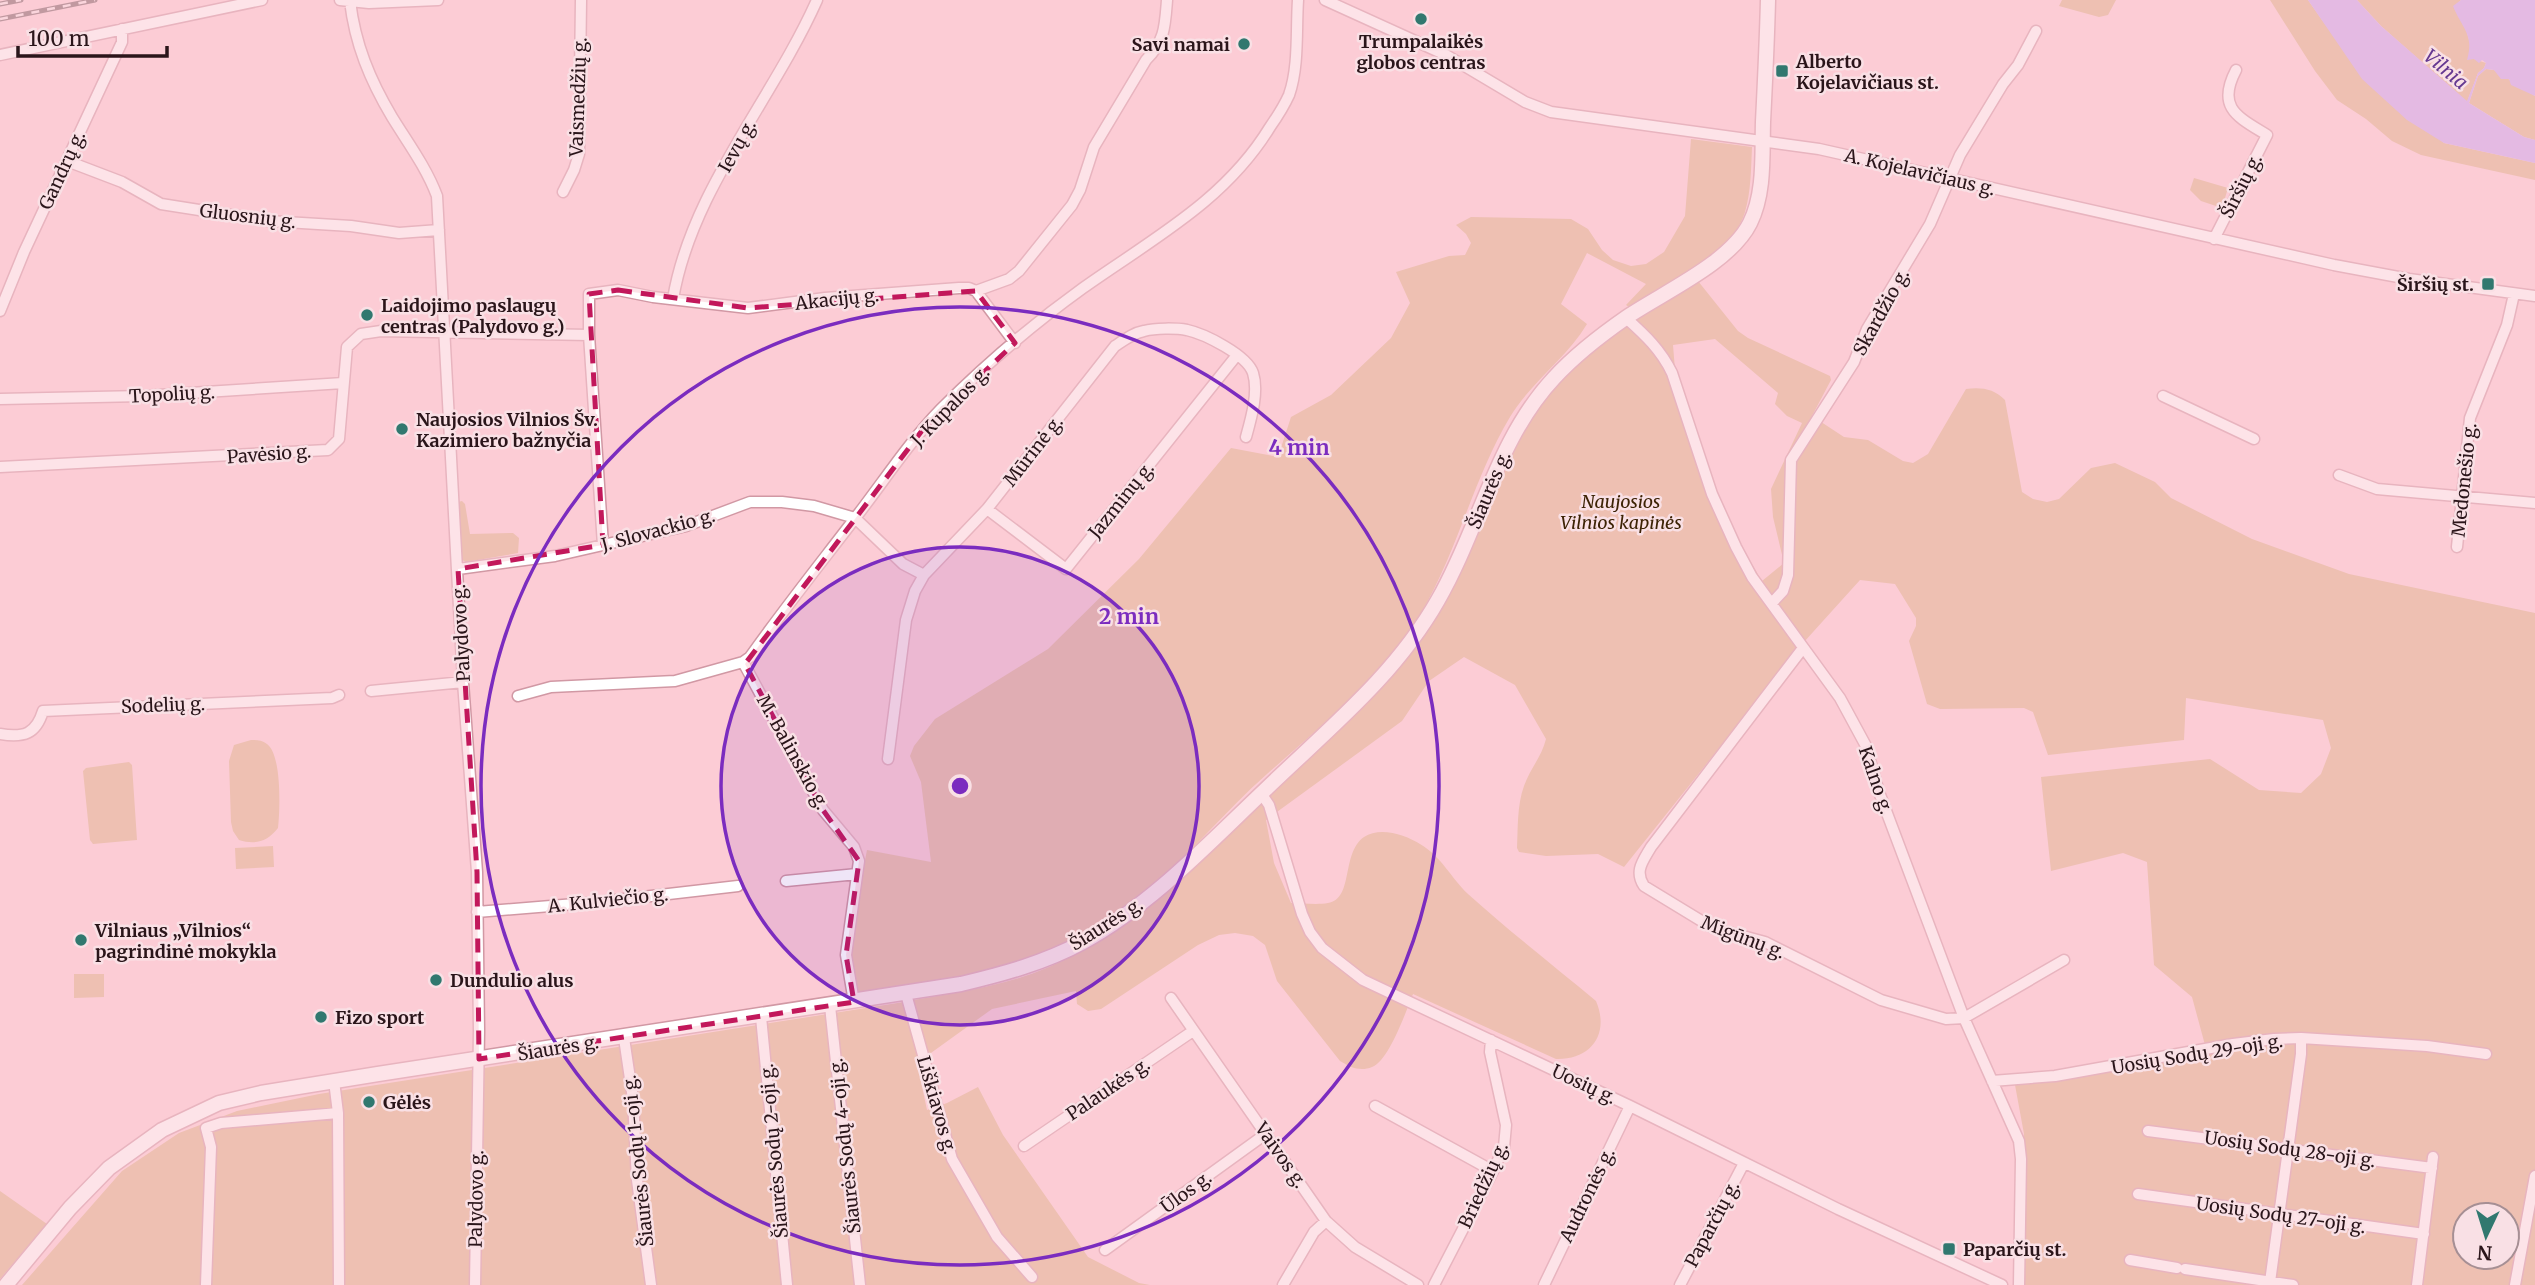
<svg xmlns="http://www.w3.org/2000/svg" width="2535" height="1285" font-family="Merriweather,serif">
  <rect width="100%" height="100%" fill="#fcccd5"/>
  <path fill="#ddb188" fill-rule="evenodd" d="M 2062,0 L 2116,0 L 2108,15 L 2099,17 L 2059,6 Z
    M 2270,0 L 2308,0 L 2325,24 L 2444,143 L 2535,163 L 2535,180 L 2421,155 L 2392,141 L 2366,119 L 2337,100 L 2315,71 Z
    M 2357,0 L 2461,0 L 2459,2 L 2474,59 L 2486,63 L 2484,68 L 2478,73 L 2467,102 L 2381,26 Z
    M 2486,69 L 2494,70 L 2535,96 L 2535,140 L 2524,137 L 2469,103 L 2478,76 Z
    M 1691,139 L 1752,147 C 1751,169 1751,192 1745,212 C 1732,256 1666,284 1629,307 L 1626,305 L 1646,284 L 1587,253 L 1561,304 L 1587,324 C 1566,359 1531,382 1510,417 C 1473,479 1457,553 1420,615 C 1385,674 1319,728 1267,774 C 1226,810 1191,854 1149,888 C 1107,922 1058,950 1006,966 C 957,980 906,986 856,995 L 850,936 L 867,850 L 931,862 L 921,782 L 910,756 L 914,746 L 935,719 L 1048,649 L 1139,559 L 1231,448 L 1278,457 L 1291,417 L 1331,395 L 1391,338 L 1410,303 L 1396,272 L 1449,256 L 1465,255 L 1471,243 L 1466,234 L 1456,225 L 1471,217 L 1571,219 L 1588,229 L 1602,250 L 1613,260 L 1631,266 L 1646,264 L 1664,252 L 1685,216 Z
    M 2194,178 L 2228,188 L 2222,208 L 2201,201 L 2190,190 Z
    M 1698,281 L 1738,331 L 1748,338 L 1830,376 L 1831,380 L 1812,416 L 1844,437 L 1868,440 L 1903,461 L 1913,463 L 1928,454 L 1966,389 C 1982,387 1994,389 2005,400 L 2022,492 L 2033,499 L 2047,502 L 2059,499 L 2091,468 L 2115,463 L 2155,482 L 2171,498 L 2252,539 L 2349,574 L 2535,613 L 2535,1285 L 2019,1285 L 2024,1134 L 2013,1074 L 2089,1069 L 2205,1045 L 2192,997 L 2154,965 L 2147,862 L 2123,853 L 2051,871 L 2041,777 L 2210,759 L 2259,790 L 2301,793 L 2321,774 L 2331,748 L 2323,720 L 2186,698 L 2184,740 L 2048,755 L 2033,712 L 2024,708 L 1940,709 L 1927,704 L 1909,641 L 1916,626 L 1916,618 L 1895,584 L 1860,580 L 1804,642 L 1624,867 L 1598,854 L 1546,856 L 1519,852 L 1517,848 C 1518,828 1517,805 1524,786 C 1530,769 1542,756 1546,739 L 1515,685 L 1464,657 L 1429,681 L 1402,721 L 1266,820 L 1274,863 L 1291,903 C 1302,903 1317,905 1328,903 C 1354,899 1341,853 1364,837 C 1380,826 1406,835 1420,844 C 1442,857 1451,878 1468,894 C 1509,931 1554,966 1596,1001 C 1610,1034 1591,1060 1556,1059 L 1413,994 C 1406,1011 1389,1061 1372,1067 C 1360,1072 1350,1067 1340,1061 L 1277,981 L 1265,945 L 1253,936 L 1235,933 L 1219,935 L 1198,945 L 1101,1009 L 1088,1011 L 1077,1004 L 1076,991 L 992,1009 L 917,1063 L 927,1110 L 947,1103 L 978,1087 L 1003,1135 L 1088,1257 L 1139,1283 L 1150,1285 L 22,1285 L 122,1171 L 179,1133 L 237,1111 L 319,1094 L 904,1002 C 952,993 1003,987 1049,967 C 1139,928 1208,855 1278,788 C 1332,737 1388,687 1430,625 L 1519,437 C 1566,359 1622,326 1698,281 ZM 1715,339 L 1778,393 L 1775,404 L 1787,416 L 1802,423 L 1771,489 L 1773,517 L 1784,563 L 1762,581 L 1737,540 L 1717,493 L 1675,370 L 1673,345 ZM 2465,1215 L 2507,1215 L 2507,1257 L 2465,1257 Z
    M 462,501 L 465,504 L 470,534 L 513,533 L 519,538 L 518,553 L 466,562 L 462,560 L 458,502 Z
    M 251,740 C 257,740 262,740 267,744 C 282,755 280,810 278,828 C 267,842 255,845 239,840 L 233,831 L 231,822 L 229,761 L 234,745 Z
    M 129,762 L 132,765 L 137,840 L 93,844 L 90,840 L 83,771 L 86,768 Z
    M 273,846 L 274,867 L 236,869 L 235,848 Z
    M 74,974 L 104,974 L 104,997 L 74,998 Z
    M 0,1191 L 47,1224 L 0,1279 Z"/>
  <path fill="#c8a5f3" d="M 2308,0 L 2357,0 L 2381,26 L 2467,101 L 2478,73 L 2484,68 L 2486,63 L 2482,60 L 2479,63 L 2474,59 L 2467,60 C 2475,35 2461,27 2453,6 L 2461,0 L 2535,0 L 2535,96 L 2511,85 L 2509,79 L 2501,79 L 2494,70 L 2486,69 L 2478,76 L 2469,103 L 2524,137 L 2535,140 L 2535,163 L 2444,143 L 2407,120 L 2362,79 Z"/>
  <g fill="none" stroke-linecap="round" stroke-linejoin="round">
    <g stroke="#d198a4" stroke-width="13">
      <path id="minor" d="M 340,0 L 369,3 L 438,0
        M 1325,0 L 1446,55 L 1525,102 L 1551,112 L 1819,149 L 2334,265 L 2409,279 L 2535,296
        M 350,1 C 355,44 370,80 392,117 C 408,143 426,167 437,196 L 463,682 L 477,872 L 479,1031 L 475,1285
        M 0,55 L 262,0
        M 67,161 L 122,182 L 161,204 L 269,221 L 351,226 L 399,233 L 439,230
        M 563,192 L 574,170 L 579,154 L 581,0
        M 2214,239 L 2267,135 C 2238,117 2216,108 2236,70
        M 976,291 L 1015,343
        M 673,299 C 691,191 773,99 817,0
        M 0,311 L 24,252 L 122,42 L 122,29
        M 1626,318 C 1645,335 1661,350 1672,373 L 1712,494 L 1736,547 L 1752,577 L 1840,698 L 1866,746 L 1879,792 L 1964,1018 L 2019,1141 L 2021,1159 L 2019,1285
        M 2163,396 L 2254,439
        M 0,399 L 143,396 L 343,383
        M 0,467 L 328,450 L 339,439 L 347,347 L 361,334 L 381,331 L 589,335
        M 2339,475 L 2377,489 L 2535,503
        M 987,509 L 1066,569 L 1237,355
        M 603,545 L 589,335 L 589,294 L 618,290 L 653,297 L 748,308 L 825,298 L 959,288 L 969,288 L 976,291 L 1009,279 L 1019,271 L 1072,205 L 1080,190 L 1094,147 L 1146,60 C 1165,41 1165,26 1167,0
        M 2457,547 L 2470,418 L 2507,325 L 2514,294
        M 458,569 L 555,556 L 686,526 L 750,502 L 782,502 L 814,506 L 855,518 L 903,564 L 924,575
        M 1772,603 L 1783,591 L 1788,575 L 1791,460 L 1854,362 L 1867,329 L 1930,224 L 1960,155 L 2003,84 L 2018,65 L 2036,31
        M 1803,648 L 1651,847 C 1643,861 1634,871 1644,886 L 1713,928 L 1765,942 L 1881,1000 L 1946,1019 L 1964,1018 L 2064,960
        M 743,662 L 823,810 L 854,847 L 859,861 L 846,955 L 854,1002
        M 371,691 L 463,682
        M 518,696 L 551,687 L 675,681 L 743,662 L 750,657 C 784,609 820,564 856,517 C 884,481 909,442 941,409 C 984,366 1033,324 1083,288 C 1152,239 1225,201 1270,127 C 1277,117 1284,106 1289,95 C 1299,67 1296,30 1298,0
        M 0,734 C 24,738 36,734 43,711 L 332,698 L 339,695
        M 888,759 L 906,620 L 915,591 L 924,575 L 987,509 L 1115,346 C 1124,340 1133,333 1144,331 C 1155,328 1176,328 1187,330 C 1205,334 1247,355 1253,373 C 1259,392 1251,419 1246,437
        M 1261,793 L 1269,805 L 1302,914 L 1310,932 L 1322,948 L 1363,980 L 1630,1106 L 1838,1209 L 2002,1285
        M 786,881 L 857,874
        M 477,912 L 599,902 L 738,886
        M 906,994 L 952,1159 L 997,1237 L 1032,1277
        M 1171,998 L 1326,1221 L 1355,1247 L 1418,1285
        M 830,1006 L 860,1285
        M 761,1017 L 787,1285
        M 624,1038 L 633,1099 L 637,1180 L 651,1285
        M 334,1081 L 338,1113 L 339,1285
        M 1992,1081 L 2055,1076 L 2233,1044 L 2274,1039 L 2301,1038 L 2427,1046 L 2486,1054
        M 1375,1106 L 1493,1171
        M 2148,1131 L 2432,1168
        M 1024,1146 L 1193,1031
        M 2138,1194 L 2424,1234
        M 1105,1250 L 1267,1133
        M 2130,1260 L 2177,1268
        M 2185,1269 L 2293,1285
        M 2270,1282 L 2301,1054 L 2301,1038
        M 206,1285 L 211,1147 L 206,1128 L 221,1123 L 338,1113
        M 1283,1285 L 1314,1232 L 1326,1221
        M 1434,1285 L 1493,1171 L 1504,1147 L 1506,1125 L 1490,1052 L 1491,1040
        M 1544,1285 L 1630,1106
        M 1680,1285 L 1744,1163
        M 2417,1285 L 2433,1157
        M 2515,1285 L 2535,1176"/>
    </g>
    <g stroke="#d198a4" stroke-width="17">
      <path id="secondary" d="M 6,1285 L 70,1208 L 109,1168 L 162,1130 L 219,1103 L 261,1093 L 378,1074 L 961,984 C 1003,974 1044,963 1083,942 C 1152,904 1208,844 1265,790 C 1327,730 1395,676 1438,600 C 1480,527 1496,440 1554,378 C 1576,354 1601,335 1627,317 C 1664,292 1730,263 1750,223 C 1765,193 1762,155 1763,122 C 1765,82 1767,41 1768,0"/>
    </g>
    <use href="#minor" stroke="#fff" stroke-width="10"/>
    <use href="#secondary" stroke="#fff" stroke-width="14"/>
    <g stroke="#7a5b61" stroke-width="5">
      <path id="rail" d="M 0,4 L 21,0
        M 0,19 L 95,0"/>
    </g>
    <use href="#rail" stroke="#f9e0e5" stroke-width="2.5" stroke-dasharray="8" stroke-linecap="butt"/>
  </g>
  <path d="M0 0H2535V1285H0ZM 618,290 L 748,308 L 976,291 L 1015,343 L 924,428 L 745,664 L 823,810 L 859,861 L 846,955 L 854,1002 L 479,1059 L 477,872 L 458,569 L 603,545 L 589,294 Z" fill="#fcccd5" fill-opacity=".55" fill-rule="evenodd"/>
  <path fill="none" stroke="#c2185b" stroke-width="5" stroke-dasharray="14 9" stroke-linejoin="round" d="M 618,290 L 748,308 L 976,291 L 1015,343 L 924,428 L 745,664 L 823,810 L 859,861 L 846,955 L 854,1002 L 479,1059 L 477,872 L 458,569 L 603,545 L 589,294 Z"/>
  <circle cx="960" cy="786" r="239" fill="#7b2cbf" fill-opacity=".12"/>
  <g fill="none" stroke="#7b2cbf" stroke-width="3.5">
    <circle cx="960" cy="786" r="239"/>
    <circle cx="960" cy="786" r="479"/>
  </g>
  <g fill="#31786f" stroke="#f9e0e5" stroke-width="2.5">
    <circle cx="1421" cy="19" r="7"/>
    <circle cx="1244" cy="44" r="7"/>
    <rect x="1775" y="64" width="14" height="14" rx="3.5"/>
    <rect x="2481" y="277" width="14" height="14" rx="3.5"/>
    <circle cx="367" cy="315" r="7"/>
    <circle cx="402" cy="429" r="7"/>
    <circle cx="81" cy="940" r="7"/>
    <circle cx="436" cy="980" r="7"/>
    <circle cx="321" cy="1017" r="7"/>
    <circle cx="369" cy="1102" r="7"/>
    <rect x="1942" y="1242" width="14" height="14" rx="3.5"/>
  </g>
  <g text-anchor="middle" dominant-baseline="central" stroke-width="5" stroke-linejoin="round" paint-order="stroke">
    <g font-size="18" font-weight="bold" fill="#2a151a" stroke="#f9e0e5" text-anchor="start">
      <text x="1421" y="41" text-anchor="middle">Trumpalaikės<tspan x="1421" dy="21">globos centras</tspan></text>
      <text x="1230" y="44" text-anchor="end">Savi namai</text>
      <text x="1796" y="61">Alberto<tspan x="1796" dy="21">Kojelavičiaus st.</tspan></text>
      <text x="2474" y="284" text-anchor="end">Širšių st.</text>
      <text x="381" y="305">Laidojimo paslaugų<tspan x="381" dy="21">centras (Palydovo g.)</tspan></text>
      <text x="416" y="419">Naujosios Vilnios Šv.<tspan x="416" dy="21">Kazimiero bažnyčia</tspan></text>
      <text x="95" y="930">Vilniaus „Vilnios“<tspan x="95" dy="21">pagrindinė mokykla</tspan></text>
      <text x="450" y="980">Dundulio alus</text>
      <text x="335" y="1017">Fizo sport</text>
      <text x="383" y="1102">Gėlės</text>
      <text x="1963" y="1249">Paparčių st.</text>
    </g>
    <g font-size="18" fill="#2a151a" stroke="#f9e0e5">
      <text transform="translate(578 97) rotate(-88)">Vaismedžių g.</text>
      <text transform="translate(737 146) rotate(-61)">Ievų g.</text>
      <text transform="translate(62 170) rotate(-65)">Gandrų g.</text>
      <text transform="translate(1920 172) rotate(13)">A. Kojelavičiaus g.</text>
      <text transform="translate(2241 186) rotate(-63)">Širšių g.</text>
      <text transform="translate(248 216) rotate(7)">Gluosnių g.</text>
      <text transform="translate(837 299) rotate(-6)">Akacijų g.</text>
      <text transform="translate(1881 312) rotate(-61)">Skardžio g.</text>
      <text transform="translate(172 394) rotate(-3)">Topolių g.</text>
      <text transform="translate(950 406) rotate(-46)">J. Kupalos g.</text>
      <text transform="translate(1033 451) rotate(-52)">Mūrinė g.</text>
      <text transform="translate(269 454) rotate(-4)">Pavėsio g.</text>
      <text transform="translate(2464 480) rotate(-84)">Medonešio g.</text>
      <text transform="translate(1489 490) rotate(-67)">Šiaurės g.</text>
      <text transform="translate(1121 500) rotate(-51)">Jazminų g.</text>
      <text transform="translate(658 530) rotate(-15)">J. Slovackio g.</text>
      <text transform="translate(461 633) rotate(-93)">Palydovo g.</text>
      <text transform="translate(163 705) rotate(-2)">Sodelių g.</text>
      <text transform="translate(793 752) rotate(61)">M. Balinskio g.</text>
      <text transform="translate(1876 780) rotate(71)">Kalno g.</text>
      <text transform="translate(608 900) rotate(-6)">A. Kulviečio g.</text>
      <text transform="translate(1106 924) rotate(-32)">Šiaurės g.</text>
      <text transform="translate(1743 937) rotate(21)">Migūnų g.</text>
      <text transform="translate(558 1048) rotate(-9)">Šiaurės g.</text>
      <text transform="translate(2197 1054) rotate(-9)">Uosių Sodų 29-oji g.</text>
      <text transform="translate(1584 1084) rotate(25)">Uosių g.</text>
      <text transform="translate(1108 1089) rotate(-34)">Palaukės g.</text>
      <text transform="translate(937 1105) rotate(74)">Liškiavos g.</text>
      <text transform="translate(845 1146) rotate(-96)">Šiaurės Sodų 4-oji g.</text>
      <text transform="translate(2290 1149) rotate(8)">Uosių Sodų 28-oji g.</text>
      <text transform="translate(774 1151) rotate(-95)">Šiaurės Sodų 2-oji g.</text>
      <text transform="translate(1281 1155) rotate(55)">Vaivos g.</text>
      <text transform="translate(638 1161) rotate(-96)">Šiaurės Sodų 1-oji g.</text>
      <text transform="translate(1483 1185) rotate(-65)">Briedžių g.</text>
      <text transform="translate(1186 1192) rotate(-36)">Ūlos g.</text>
      <text transform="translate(1587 1195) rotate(-64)">Audronės g.</text>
      <text transform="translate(476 1199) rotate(-89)">Palydovo g.</text>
      <text transform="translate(2281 1215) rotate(8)">Uosių Sodų 27-oji g.</text>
      <text transform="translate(1712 1224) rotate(-62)">Paparčių g.</text>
    </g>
    <g font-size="18" font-style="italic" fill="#3d2305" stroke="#f9e0e5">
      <text x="1621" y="501">Naujosios<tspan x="1621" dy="21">Vilnios kapinės</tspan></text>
    </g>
    <g font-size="19" font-style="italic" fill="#653891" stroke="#f9e0e5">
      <text transform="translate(2446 69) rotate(40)">Vilnia</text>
    </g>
  </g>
  <circle cx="960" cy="786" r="10" fill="#7b2cbf" stroke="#f9e0e5" stroke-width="3.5"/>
  <g font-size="21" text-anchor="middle" font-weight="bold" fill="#7b2cbf" stroke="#f9e0e5" stroke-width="5" stroke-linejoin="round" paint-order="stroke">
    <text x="1299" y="455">4 min</text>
    <text x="1129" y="624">2 min</text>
  </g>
  <g transform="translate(2486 1236) rotate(184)"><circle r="33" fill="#f9e0e5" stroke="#a68f94" stroke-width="2"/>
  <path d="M0-5L12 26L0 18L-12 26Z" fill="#31786f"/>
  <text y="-10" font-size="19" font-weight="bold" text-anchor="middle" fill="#2a151a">N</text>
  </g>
  <path d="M18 46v10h149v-10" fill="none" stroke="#2a151a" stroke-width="3.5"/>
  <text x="28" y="46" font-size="21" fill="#2a151a" stroke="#f9e0e5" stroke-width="5" paint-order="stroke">100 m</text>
</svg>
